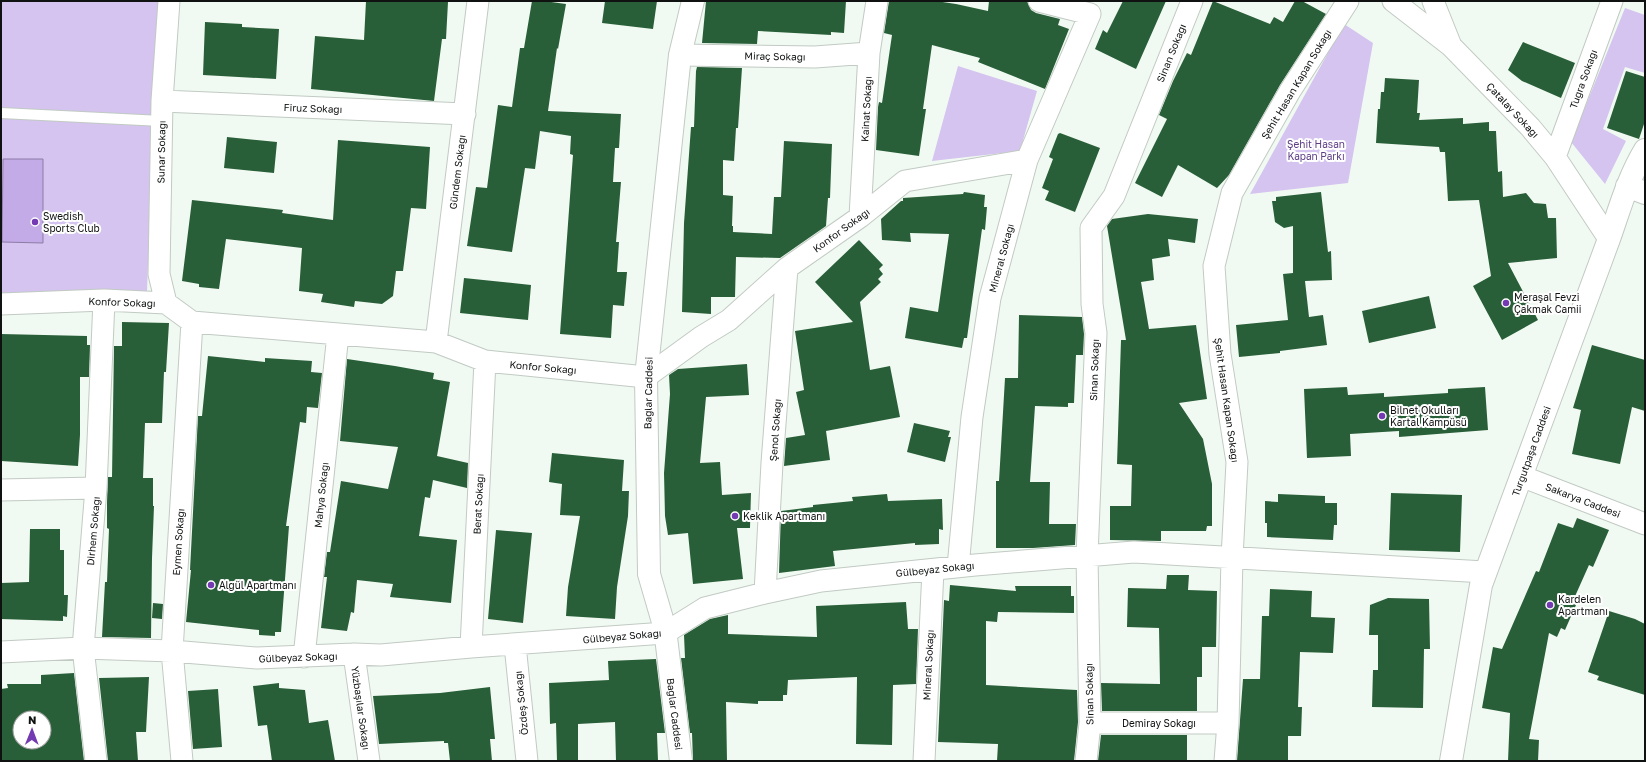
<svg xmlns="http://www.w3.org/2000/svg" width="1646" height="762" font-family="'Golos Text',sans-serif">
  <rect width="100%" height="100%" fill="#f1faf2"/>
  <path fill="#d4c4ef" d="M 1,1 L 160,1 L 153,124 L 147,292 L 1,294 Z
    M 1625,8 L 1645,15 L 1645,73 L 1625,67 L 1603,129 L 1626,141 L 1605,184 L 1571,142 Z
    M 1344,24 L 1373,43 L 1348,183 L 1250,194 Z
    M 958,66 L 1037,91 L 1020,151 L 932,161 Z"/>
  <path fill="#c2abe6" stroke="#8c7da6" d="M 3,159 L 43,159 L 43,243 L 2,242 Z"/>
  <path fill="#295f38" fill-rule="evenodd" d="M 366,1 L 448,2 L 446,39 L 442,39 L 434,101 L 311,89 L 315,36 L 364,40 Z
    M 532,1 L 544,1 L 566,4 L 558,49 L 557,48 L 548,111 L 621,114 L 619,148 L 615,148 L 613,182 L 621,182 L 616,242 L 619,242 L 617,272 L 627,272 L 624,306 L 613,305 L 611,338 L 560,334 L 573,155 L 570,154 L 571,136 L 540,131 L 535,169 L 525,168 L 512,252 L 467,246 L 476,187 L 487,188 L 498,105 L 512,107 L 520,48 L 524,48 Z
    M 605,1 L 657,1 L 653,29 L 602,23 Z
    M 706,1 L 846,1 L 844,33 L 831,32 L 831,35 L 758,31 L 757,44 L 702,43 Z
    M 889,1 L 936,1 L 956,4 L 988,11 L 989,1 L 1027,1 L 1031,10 L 1036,13 L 1060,19 L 1058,25 L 1069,29 L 1045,89 L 978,62 L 980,58 L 932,45 L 923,109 L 926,109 L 919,156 L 876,150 L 878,107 L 879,102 L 882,103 L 892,35 L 884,33 Z
    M 1123,1 L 1166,1 L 1136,69 L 1095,49 L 1103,30 L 1107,33 Z
    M 1213,1 L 1270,24 L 1274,17 L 1283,22 L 1295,1 L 1302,1 L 1326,14 L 1280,85 L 1229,175 L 1217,188 L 1178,165 L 1162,197 L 1135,183 L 1167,119 L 1159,115 L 1173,81 L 1187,53 L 1191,55 Z
    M 205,22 L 242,24 L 242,27 L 279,29 L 276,79 L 203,75 Z
    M 1523,42 L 1575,63 L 1561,98 L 1522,81 L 1508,70 Z
    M 697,67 L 742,68 L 738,128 L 736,128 L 734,161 L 723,160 L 723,195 L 733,196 L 732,226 L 733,226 L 733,232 L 772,234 L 774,197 L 781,197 L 784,141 L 832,144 L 830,198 L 828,198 L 826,226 L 780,258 L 736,257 L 735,297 L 711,297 L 711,314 L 682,312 L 684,223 L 691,127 L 694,127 L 696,71 Z
    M 1626,71 L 1645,77 L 1645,121 L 1639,139 L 1607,128 Z
    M 1385,78 L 1419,80 L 1417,113 L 1420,113 L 1419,120 L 1463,118 L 1463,124 L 1489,122 L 1489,131 L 1496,131 L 1498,172 L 1502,171 L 1503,197 L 1526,193 L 1534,203 L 1546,204 L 1548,218 L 1556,218 L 1557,258 L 1508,263 L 1538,320 L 1502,340 L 1473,286 L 1491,276 L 1479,200 L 1448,201 L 1445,152 L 1440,152 L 1439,147 L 1376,143 L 1378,109 L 1380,109 L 1381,92 L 1384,92 Z
    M 1060,133 L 1100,148 L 1075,212 L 1045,200 L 1049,191 L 1042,188 L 1053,159 L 1049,157 L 1058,134 Z
    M 227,137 L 277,142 L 274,173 L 224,168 Z
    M 338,140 L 430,147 L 426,209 L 411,208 L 403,271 L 396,271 L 393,296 L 382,304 L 355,301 L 354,307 L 321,302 L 323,294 L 299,291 L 302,248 L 226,239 L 219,289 L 199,287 L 199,284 L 182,281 L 192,200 L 283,210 L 282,213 L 333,220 Z
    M 964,192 L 985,195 L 984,207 L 987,207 L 985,230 L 982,229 L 967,338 L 964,338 L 962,348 L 905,338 L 910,307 L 938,312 L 949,234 L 910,233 L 911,242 L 882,240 L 881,219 L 901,201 L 903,201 L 903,198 L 963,194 Z
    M 1321,192 L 1328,252 L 1331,251 L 1332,280 L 1305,281 L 1309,317 L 1323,315 L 1327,345 L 1280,351 L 1280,353 L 1239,357 L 1236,325 L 1288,320 L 1283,274 L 1293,273 L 1293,226 L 1284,228 L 1275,222 L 1272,201 L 1276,201 L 1276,197 Z
    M 1148,214 L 1198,219 L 1195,243 L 1168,239 L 1170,256 L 1152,259 L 1154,280 L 1141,282 L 1149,329 L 1196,325 L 1207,399 L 1179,403 L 1203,439 L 1212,484 L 1212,526 L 1207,526 L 1206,531 L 1161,531 L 1161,541 L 1110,540 L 1110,506 L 1131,506 L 1132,465 L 1117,464 L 1121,340 L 1126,340 L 1107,226 L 1112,219 Z
    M 859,240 L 883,265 L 879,269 L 883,274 L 878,279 L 881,282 L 860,302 L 870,370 L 890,366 L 900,417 L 826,431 L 830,460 L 784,466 L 786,438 L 805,435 L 796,392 L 804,390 L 795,331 L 853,322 L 815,282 Z
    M 464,278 L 531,285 L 528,320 L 460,313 Z
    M 1429,296 L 1436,328 L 1369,343 L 1362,311 Z
    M 1019,315 L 1082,317 L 1084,334 L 1083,355 L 1076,355 L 1074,403 L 1068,403 L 1068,407 L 1035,406 L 1030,482 L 1050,482 L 1049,524 L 1076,524 L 1075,545 L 1033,548 L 996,548 L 996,481 L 999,481 L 1005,378 L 1018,378 Z
    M 122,322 L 169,323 L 166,372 L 164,372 L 162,423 L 145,423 L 143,478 L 153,478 L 153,506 L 154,506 L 152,558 L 151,638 L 102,637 L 105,582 L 107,582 L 109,529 L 107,528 L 107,502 L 108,477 L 112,477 L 114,346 L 122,346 Z
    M 1,334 L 87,336 L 87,345 L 90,345 L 89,377 L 80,377 L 80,435 L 78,466 L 1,461 Z
    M 1592,345 L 1645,360 L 1645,411 L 1632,407 L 1620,464 L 1572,454 L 1581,410 L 1573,408 Z
    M 208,356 L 265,362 L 265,358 L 312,361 L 311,372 L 322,373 L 318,408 L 307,407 L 306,423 L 300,422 L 286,526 L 289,526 L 281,632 L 275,632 L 275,636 L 259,635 L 259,630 L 186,622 L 191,570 L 190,570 L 198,416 L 202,416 Z
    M 347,359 L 395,366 L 434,373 L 433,379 L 450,382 L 437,456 L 468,463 L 467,488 L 433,480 L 430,498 L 425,497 L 419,536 L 457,540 L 451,603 L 390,597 L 393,584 L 357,580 L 354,613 L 351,612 L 347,631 L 321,628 L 327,577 L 324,577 L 327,552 L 330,552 L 341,481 L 388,489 L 398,447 L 340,441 Z
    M 747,364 L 749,395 L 706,397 L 700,463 L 720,462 L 722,495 L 751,493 L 750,528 L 737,528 L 743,579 L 693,584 L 688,533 L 668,535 L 665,516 L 664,473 L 670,394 L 669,375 L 678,369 Z
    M 1347,387 L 1348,395 L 1384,393 L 1384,397 L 1448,393 L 1448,389 L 1485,387 L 1488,430 L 1399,437 L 1399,431 L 1350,434 L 1351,456 L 1307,458 L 1304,389 Z
    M 914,423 L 950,431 L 948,437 L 951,437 L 945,462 L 907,452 Z
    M 552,453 L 624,460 L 622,491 L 629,491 L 628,516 L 617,587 L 615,619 L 566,616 L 568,587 L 580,516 L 560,515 L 562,484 L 549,482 Z
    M 1391,493 L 1462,495 L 1460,552 L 1389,550 Z
    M 887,494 L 888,501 L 942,499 L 943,530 L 939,529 L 939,544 L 915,545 L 915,543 L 833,551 L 835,566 L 779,573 L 781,511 L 813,507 L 813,505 L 853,501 L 852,497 Z
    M 1278,494 L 1325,496 L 1325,503 L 1337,503 L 1337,525 L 1334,525 L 1333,540 L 1267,537 L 1267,523 L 1265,523 L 1265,501 L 1278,502 Z
    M 1577,518 L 1609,530 L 1593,567 L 1589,565 L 1572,603 L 1576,605 L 1565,630 L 1561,628 L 1557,637 L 1549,633 L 1529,739 L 1539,740 L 1538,761 L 1508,761 L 1510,713 L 1482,708 L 1493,647 L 1502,649 L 1536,571 L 1539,572 L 1558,523 L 1573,528 Z
    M 30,529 L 60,529 L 60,550 L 64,550 L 64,595 L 68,595 L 67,617 L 63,616 L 63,621 L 1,619 L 1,583 L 29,582 Z
    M 496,530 L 532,533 L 523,623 L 488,619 Z
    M 1167,575 L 1189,575 L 1188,590 L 1217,591 L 1216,647 L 1202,647 L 1202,677 L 1197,677 L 1197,711 L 1102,711 L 1101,683 L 1160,684 L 1159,628 L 1127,627 L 1128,588 L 1166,589 Z
    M 950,585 L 1016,591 L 1015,586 L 1071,586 L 1071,596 L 1074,596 L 1074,613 L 998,612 L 997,622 L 986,621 L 986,685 L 1077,690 L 1078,722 L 1074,761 L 997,761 L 998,744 L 938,742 L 944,600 L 949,601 Z
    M 1270,589 L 1312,591 L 1311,617 L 1335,618 L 1333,653 L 1300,652 L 1298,707 L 1302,707 L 1301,736 L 1288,736 L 1288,761 L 1237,761 L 1243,679 L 1260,679 L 1262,616 L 1269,616 Z
    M 1388,598 L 1429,599 L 1430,649 L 1424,649 L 1423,708 L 1372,707 L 1373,670 L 1378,670 L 1378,635 L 1369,635 L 1370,605 Z
    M 906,602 L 908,629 L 918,629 L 916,684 L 893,685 L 892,745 L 856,744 L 857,677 L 788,680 L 787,695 L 783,695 L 783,701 L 758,701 L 758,704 L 726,702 L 727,761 L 693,761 L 692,733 L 690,733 L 681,658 L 685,658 L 684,635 L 710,619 L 728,615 L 728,634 L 817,637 L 816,606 Z
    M 153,603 L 163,604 L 162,619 L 152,618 Z
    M 1609,611 L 1635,619 L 1645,624 L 1645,695 L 1597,680 L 1599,676 L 1588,672 Z
    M 656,659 L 665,733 L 657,733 L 658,761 L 616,761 L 615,722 L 578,724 L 578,761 L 557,761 L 556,723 L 550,724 L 549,683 L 609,680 L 608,661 Z
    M 74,673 L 84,761 L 1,761 L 1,689 L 8,688 L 7,684 L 41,684 L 41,675 ZM 20,718 L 44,718 L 44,742 L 20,742 Z
    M 149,677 L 146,732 L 136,732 L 138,761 L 108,761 L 99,678 Z
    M 279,683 L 279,688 L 305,690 L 309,723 L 328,720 L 335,761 L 272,761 L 267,725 L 258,726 L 253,686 Z
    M 490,687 L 495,739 L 490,739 L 492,761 L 450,761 L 448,743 L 444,743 L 444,741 L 379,744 L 373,696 L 440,693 Z
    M 218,689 L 222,747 L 193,749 L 188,691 Z
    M 1101,735 L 1187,735 L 1187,761 L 1098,761 Z"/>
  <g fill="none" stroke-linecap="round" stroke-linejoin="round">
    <g stroke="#c1cac3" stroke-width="12">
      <path id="service" d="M 1,113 L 162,121"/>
    </g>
    <g stroke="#c1cac3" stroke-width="23">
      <path id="minor" d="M 1393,1 L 1451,46 L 1530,127 L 1555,157 L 1609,239
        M 1433,1 L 1451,46
        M 680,55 L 815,57 L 869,53
        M 162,101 L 465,114
        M 1555,157 L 1612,1
        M 860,217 L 869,53 L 877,1
        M 166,303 L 159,274 L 162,101 L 169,1
        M 1,304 L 104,300 L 166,303 L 192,322 L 436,342 L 485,361 L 646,377 L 701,337 L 729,320 L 787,268 L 860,217 L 905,181 L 1027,160
        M 436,342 L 478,1
        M 1521,476 L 1645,524
        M 1,490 L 96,488
        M 958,567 L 972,417 L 990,298 L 1027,160 L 1090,14 L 1039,1
        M 765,593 L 772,463 L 787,268
        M 515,645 L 527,761
        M 471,647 L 485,361
        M 1,652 L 83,648 L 172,651 L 257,658 L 354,654 L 381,655 L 471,647 L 665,633 L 705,608 L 765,593 L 821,581 L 975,565 L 1134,552 L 1485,572
        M 354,654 L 369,761
        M 304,657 L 338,334
        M 1090,723 L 1228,723
        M 96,761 L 83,648 L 96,488 L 104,300
        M 182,761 L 172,651 L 192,322
        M 924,761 L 933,570
        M 1086,761 L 1090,723 L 1087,556 L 1096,333 L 1092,304 L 1091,228 L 1114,196 L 1192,1
        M 1225,761 L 1228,723 L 1232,558 L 1237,462 L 1220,354 L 1214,266 L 1232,193 L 1290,91 L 1348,1"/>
    </g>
    <g stroke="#c1cac3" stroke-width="24">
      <path id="tertiary" d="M 1627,186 L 1645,193
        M 681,761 L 665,629 L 649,574 L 646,377 L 680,55 L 693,1
        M 1451,761 L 1481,585 L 1609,239 C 1620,208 1628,178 1645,150"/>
    </g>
    <use href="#service" stroke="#fff" stroke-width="10"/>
    <use href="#minor" stroke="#fff" stroke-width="21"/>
    <use href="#tertiary" stroke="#fff" stroke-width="22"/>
  </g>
  <g fill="#733ab1" stroke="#fff" stroke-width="1.5">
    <circle cx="35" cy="222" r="4"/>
    <circle cx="1506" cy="303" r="4"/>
    <circle cx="1382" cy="416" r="4"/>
    <circle cx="735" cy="516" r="4"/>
    <circle cx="211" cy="585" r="4"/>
    <circle cx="1550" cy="605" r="4"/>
  </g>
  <g text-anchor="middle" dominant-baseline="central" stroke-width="4" stroke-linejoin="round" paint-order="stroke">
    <g font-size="10" fill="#0f1210" stroke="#fff">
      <text transform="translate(1171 53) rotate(-68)">Sinan Sokağı</text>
      <text transform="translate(775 56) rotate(1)">Miraç Sokağı</text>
      <text transform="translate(1583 79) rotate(-70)">Tuğra Sokağı</text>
      <text transform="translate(1296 84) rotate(-59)">Şehit Hasan Kapan Sokağı</text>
      <text transform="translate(313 108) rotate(2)">Firuz Sokağı</text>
      <text transform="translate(866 109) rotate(-87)">Kainat Sokağı</text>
      <text transform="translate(1513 110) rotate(47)">Çatalay Sokağı</text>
      <text transform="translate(161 152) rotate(-89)">Sunar Sokağı</text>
      <text transform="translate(457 172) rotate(-83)">Gündem Sokağı</text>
      <text transform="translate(841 230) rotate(-36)">Konfor Sokağı</text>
      <text transform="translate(1001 258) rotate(-75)">Mineral Sokağı</text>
      <text transform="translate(122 302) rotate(2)">Konfor Sokağı</text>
      <text transform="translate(543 367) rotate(5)">Konfor Sokağı</text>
      <text transform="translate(1094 370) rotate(-88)">Sinan Sokağı</text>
      <text transform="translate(648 393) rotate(-89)">Bağlar Caddesi</text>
      <text transform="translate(1227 400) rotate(82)">Şehit Hasan Kapan Sokağı</text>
      <text transform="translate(775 430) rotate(-86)">Şenol Sokağı</text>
      <text transform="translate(1531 451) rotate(-70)">Turgutpaşa Caddesi</text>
      <text transform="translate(321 495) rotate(-84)">Mahya Sokağı</text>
      <text transform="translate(1583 500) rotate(21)">Sakarya Caddesi</text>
      <text transform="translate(478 504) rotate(-87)">Berat Sokağı</text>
      <text transform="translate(93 531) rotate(-85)">Dirhem Sokağı</text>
      <text transform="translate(178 542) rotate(-86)">Eymen Sokağı</text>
      <text transform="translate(935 569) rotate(-6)">Gülbeyaz Sokağı</text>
      <text transform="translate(622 636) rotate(-5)">Gülbeyaz Sokağı</text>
      <text transform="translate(298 657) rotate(-2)">Gülbeyaz Sokağı</text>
      <text transform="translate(928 665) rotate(-87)">Mineral Sokağı</text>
      <text transform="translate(1089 694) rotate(-91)">Sinan Sokağı</text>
      <text transform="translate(521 703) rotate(-96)">Özdeş Sokağı</text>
      <text transform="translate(361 708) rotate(82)">Yüzbaşılar Sokağı</text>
      <text transform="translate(675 714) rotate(83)">Bağlar Caddesi</text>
      <text x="1159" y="723">Demiray Sokağı</text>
    </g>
    <g font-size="10" fill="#5d3e85" stroke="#fff">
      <text x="1316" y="144">Şehit Hasan<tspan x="1316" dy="12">Kapan Parkı</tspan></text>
    </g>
    <g font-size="10" fill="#0f1210" stroke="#fff" text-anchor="start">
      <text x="43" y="216">Swedish<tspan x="43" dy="12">Sports Club</tspan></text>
      <text x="1514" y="297">Meraşal Fevzi<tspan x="1514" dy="12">Çakmak Camii</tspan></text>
      <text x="1390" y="410">Bilnet Okulları<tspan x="1390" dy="12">Kartal Kampüsü</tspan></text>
      <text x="743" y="516">Keklik Apartmanı</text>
      <text x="219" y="585">Algül Apartmanı</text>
      <text x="1558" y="599">Kardelen<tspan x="1558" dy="12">Apartmanı</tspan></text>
    </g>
  </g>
  <rect width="1646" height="762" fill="none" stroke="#0f1210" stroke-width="4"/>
  <g transform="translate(32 730) rotate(1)"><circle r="19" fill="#ffffff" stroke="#9fa09f"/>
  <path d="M0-3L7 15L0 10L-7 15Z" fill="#733ab1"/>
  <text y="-6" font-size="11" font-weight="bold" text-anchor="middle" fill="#0f1210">N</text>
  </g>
</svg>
